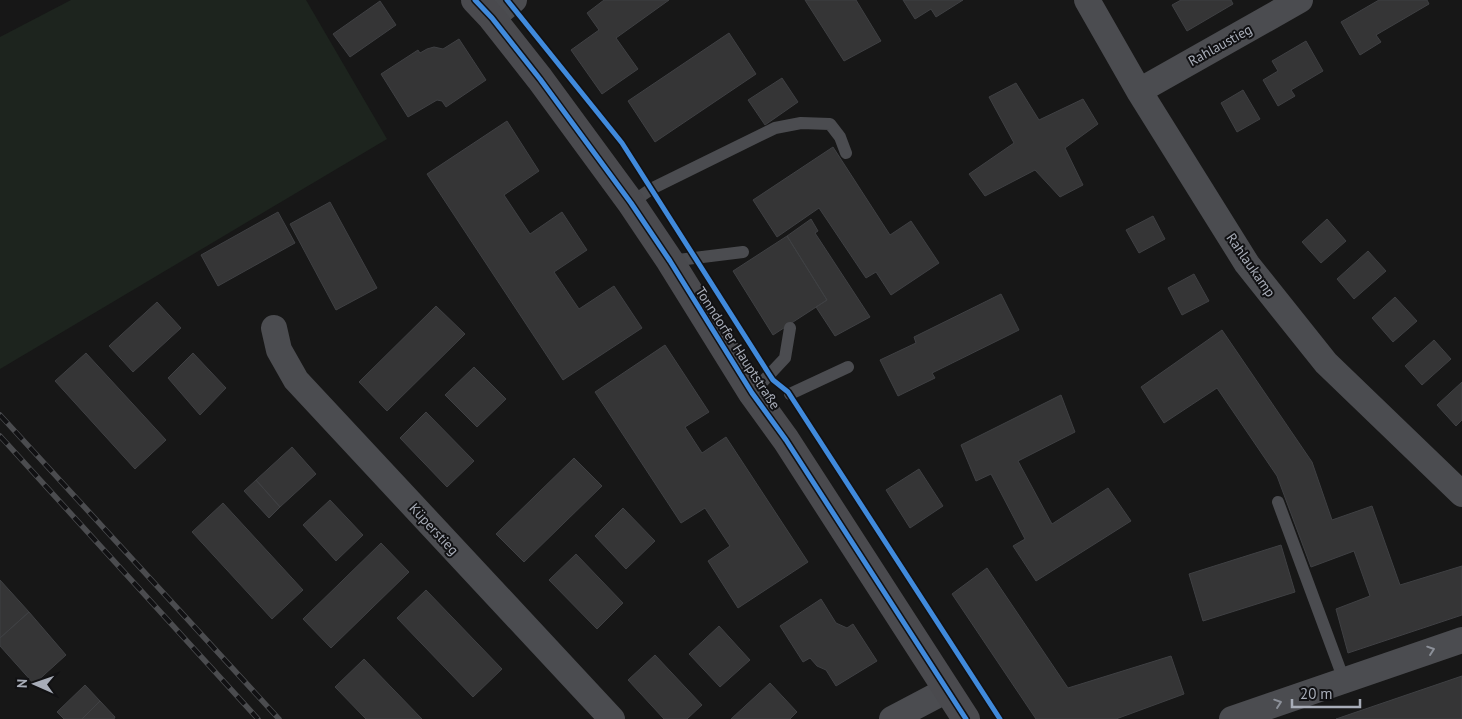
<svg xmlns="http://www.w3.org/2000/svg" width="1462" height="719" font-family="'PT Sans',sans-serif">
  <rect width="100%" height="100%" fill="#171717"/>
  <path fill="#1d241e" d="M 71,0 L 306,0 L 387,139 L 0,369 L 0,37 Z"/>
  <path fill="#353536" stroke="#3f4043" d="M 604,0 L 669,0 L 616,38 L 638,69 L 602,94 L 571,50 L 599,30 L 587,13 Z
    M 805,0 L 856,0 L 881,41 L 844,61 Z
    M 903,0 L 963,0 L 936,17 L 931,9 L 915,19 Z
    M 1181,0 L 1231,0 L 1233,4 L 1187,31 L 1172,5 Z
    M 1379,0 L 1427,0 L 1429,4 L 1376,35 L 1381,42 L 1360,55 L 1341,22 Z
    M 380,1 L 396,25 L 350,57 L 333,34 Z
    M 729,33 L 756,74 L 655,142 L 628,101 Z
    M 459,39 L 486,80 L 446,107 L 442,101 L 437,100 L 408,117 L 381,74 L 418,50 L 420,53 L 427,49 L 434,47 L 443,49 Z
    M 1306,41 L 1323,71 L 1291,90 L 1295,96 L 1278,106 L 1263,80 L 1278,71 L 1272,61 Z
    M 782,78 L 798,102 L 765,125 L 748,100 Z
    M 1016,83 L 1039,120 L 1083,99 L 1098,124 L 1065,148 L 1083,185 L 1060,197 L 1035,170 L 985,196 L 969,174 L 1014,143 L 989,97 Z
    M 1243,90 L 1260,119 L 1237,132 L 1221,103 Z
    M 507,121 L 539,171 L 504,195 L 530,234 L 562,212 L 587,250 L 554,272 L 579,309 L 614,286 L 642,328 L 563,380 L 427,174 Z
    M 833,147 L 890,235 L 911,221 L 939,263 L 891,295 L 876,272 L 866,278 L 819,208 L 777,237 L 753,200 Z
    M 330,202 L 377,288 L 336,310 L 290,224 Z
    M 278,212 L 295,243 L 218,286 L 201,255 Z
    M 1153,216 L 1165,239 L 1139,253 L 1126,230 Z
    M 811,219 L 818,231 L 815,233 L 870,317 L 835,336 L 816,307 L 827,300 L 787,236 Z
    M 1327,219 L 1346,241 L 1321,263 L 1302,242 Z
    M 787,236 L 827,300 L 773,335 L 733,271 Z
    M 1368,251 L 1386,271 L 1354,299 L 1337,279 Z
    M 1194,274 L 1209,301 L 1182,315 L 1168,288 Z
    M 1001,294 L 1019,330 L 932,373 L 935,378 L 898,396 L 880,360 L 916,343 L 914,337 Z
    M 1395,297 L 1417,321 L 1393,342 L 1372,318 Z
    M 157,302 L 181,328 L 133,372 L 109,346 Z
    M 436,306 L 465,334 L 387,411 L 359,382 Z
    M 1222,330 L 1312,462 L 1332,520 L 1372,506 L 1400,585 L 1462,566 L 1462,615 L 1348,653 L 1336,609 L 1370,596 L 1354,551 L 1311,567 L 1277,476 L 1217,388 L 1164,423 L 1141,387 Z
    M 1434,340 L 1451,359 L 1422,385 L 1405,366 Z
    M 665,345 L 709,412 L 685,427 L 702,453 L 726,437 L 808,562 L 738,608 L 708,561 L 730,546 L 705,508 L 681,523 L 595,392 Z
    M 86,353 L 166,440 L 135,469 L 55,381 Z
    M 193,353 L 226,388 L 200,415 L 168,378 Z
    M 474,367 L 506,399 L 477,427 L 445,395 Z
    M 1462,382 L 1462,420 L 1456,426 L 1437,405 Z
    M 1061,395 L 1075,432 L 1018,461 L 1052,524 L 1108,488 L 1131,521 L 1036,581 L 1013,546 L 1025,539 L 991,474 L 976,481 L 961,445 Z
    M 426,412 L 474,461 L 447,487 L 400,438 Z
    M 292,447 L 316,474 L 280,507 L 256,480 Z
    M 574,458 L 602,486 L 524,562 L 496,534 Z
    M 919,469 L 943,506 L 910,528 L 886,490 Z
    M 256,480 L 280,507 L 269,518 L 244,491 Z
    M 330,500 L 363,535 L 336,561 L 303,525 Z
    M 223,503 L 303,590 L 272,619 L 192,532 Z
    M 623,508 L 655,541 L 626,569 L 595,536 Z
    M 381,543 L 409,572 L 331,648 L 303,619 Z
    M 1281,545 L 1295,592 L 1203,621 L 1189,574 Z
    M 576,554 L 623,603 L 597,629 L 549,580 Z
    M 987,568 L 1068,688 L 1171,656 L 1184,694 L 1116,719 L 1036,719 L 952,594 Z
    M 0,580 L 29,612 L 0,638 Z
    M 426,590 L 502,669 L 473,697 L 397,618 Z
    M 821,599 L 836,623 L 847,628 L 853,624 L 877,661 L 836,686 L 826,670 L 817,666 L 810,658 L 803,662 L 780,626 Z
    M 29,612 L 66,655 L 34,684 L 0,646 L 0,638 Z
    M 719,626 L 750,660 L 720,687 L 689,654 Z
    M 655,655 L 702,705 L 687,719 L 664,719 L 628,680 Z
    M 364,659 L 422,719 L 366,719 L 335,687 Z
    M 1462,676 L 1462,719 L 1336,719 Z
    M 770,683 L 797,712 L 790,719 L 731,719 Z
    M 85,685 L 100,701 L 82,719 L 64,719 L 57,712 Z
    M 100,701 L 115,717 L 114,719 L 82,719 Z"/>
  <g fill="none" stroke-linecap="round" stroke-linejoin="round">
    <path stroke="#4b4c50" stroke-width="12" d="M 631,203 L 651,189 L 775,128 L 801,123 L 830,124 L 840,137 L 846,153
      M 670,261 L 743,252
      M 752,393 L 785,358 L 790,328
      M 790,394 L 848,367
      M 1278,502 L 1344,680"/>
    <path stroke="#4b4c50" stroke-width="26" d="M 1087,0 L 1139,91 L 1247,264 L 1326,363 L 1462,494
      M 492,18 L 514,0
      M 1139,91 L 1300,0
      M 274,328 L 279,350 L 296,380 L 612,719
      M 892,719 L 947,690
      M 1232,719 L 1462,640"/>
    <path stroke="#4a4a4e" stroke-width="28" d="M 475,0 L 492,18 L 540,79 L 631,203 L 670,261 L 752,393 L 786,440 L 966,719"/>
    <g stroke="#4b4c4f" stroke-width="5.5">
      <path id="rail" d="M 0,415 L 279,719
        M 0,436 L 258,719"/>
    </g>
    <use href="#rail" stroke="#111113" stroke-width="4" stroke-dasharray="11" stroke-linecap="butt"/>
    <g stroke="#111113" stroke-width="8">
      <path id="cycleway" d="M 475,0 L 492,18 L 540,79 L 631,203 L 670,261 L 752,393 L 786,440 L 966,719
        M 507,0 L 622,143 L 769,374 L 773,380 L 788,392 L 1000,719"/>
    </g>
    <use href="#cycleway" stroke="#408adc" stroke-width="5"/>
  </g>
  <defs><path id="oneway-chevron" d="M-2-3.5L2.5 0L-2 3.5" fill="none" stroke-width="1.6" stroke-linecap="round" stroke-linejoin="round" transform="scale(1.25)"/></defs>
  <g stroke="#8c9099">
    <use href="#oneway-chevron" transform="translate(1431 650) rotate(-19)"/>
    <use href="#oneway-chevron" transform="translate(1278 703) rotate(-19)"/>
  </g>
  <g text-anchor="middle" dominant-baseline="central" stroke-width="4" stroke-linejoin="round" paint-order="stroke">
    <g font-size="14" fill="#a8adb8" stroke="#111113">
      <text transform="translate(1220 45) rotate(-29)">Rahlaustieg</text>
      <text transform="translate(1251 265) rotate(55)">Rahlaukamp</text>
      <text transform="translate(738 348) rotate(57)">Tonndorfer Hauptstraße</text>
      <text transform="translate(434 529) rotate(47)">Küperstieg</text>
    </g>
  </g>
  <g transform="translate(35 684) rotate(272)" stroke="#111113" stroke-width="4" paint-order="stroke">
  <path d="M0-4L9 19L0 12L-9 19Z" fill="#a8adb8"/>
  <text y="-8" font-size="14" font-weight="bold" text-anchor="middle" fill="#a8adb8">N</text>
  </g>
  <path d="M1292 699v8h68v-8" fill="none" stroke="#a8adb8" stroke-width="2.5"/>
  <text x="1300" y="699" font-size="15" fill="#a8adb8" stroke="#111113" stroke-width="4" paint-order="stroke">20 m</text>
</svg>
